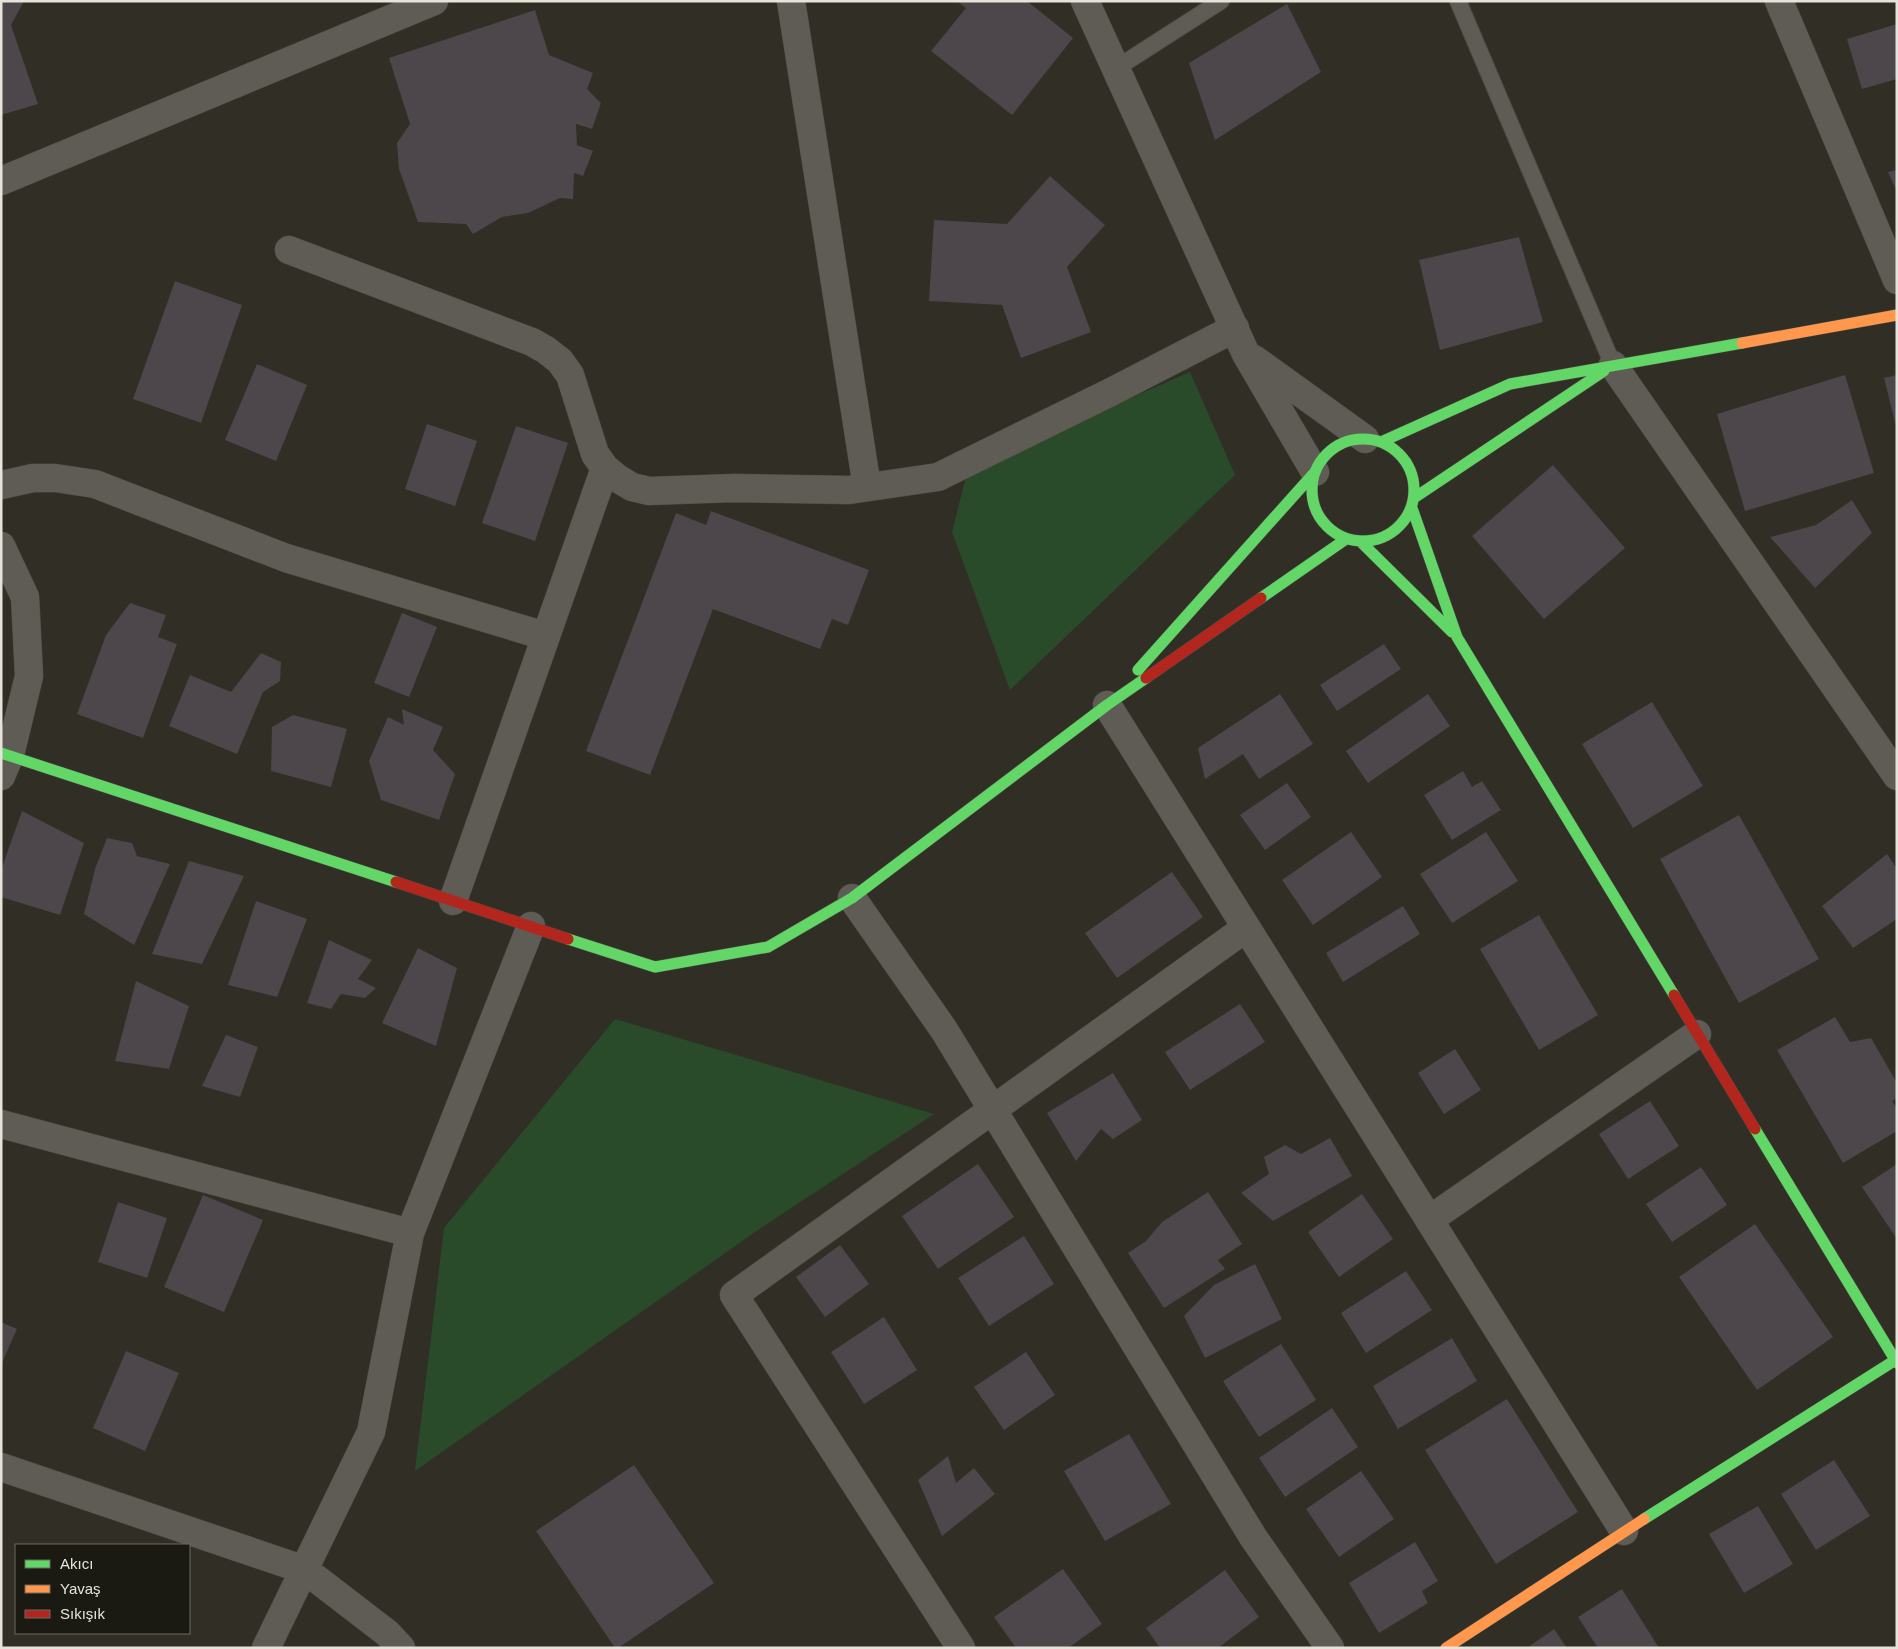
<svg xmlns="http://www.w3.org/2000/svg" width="1898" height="1649" font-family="Arial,sans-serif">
  <rect width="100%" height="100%" fill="#302e25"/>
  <path fill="#2a4b2a" d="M 1190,372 L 1235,475 L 1010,690 L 952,532 L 968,469 Z
    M 615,1019 L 934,1114 L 758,1230 L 415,1471 L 444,1228 Z"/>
  <path fill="#4d464b" d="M 1,1 L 24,1 L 11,25 L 38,104 L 1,115 Z
    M 957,1 L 1027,1 L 1073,38 L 1012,115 L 931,51 L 966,8 Z
    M 1287,4 L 1321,72 L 1215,140 L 1189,63 Z
    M 535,10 L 549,55 L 593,73 L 587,89 L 601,103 L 592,129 L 576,124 L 577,145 L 593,151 L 583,176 L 574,173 L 573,199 L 560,198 L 528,213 L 502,217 L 473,234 L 466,224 L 418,222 L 399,169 L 397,143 L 410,124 L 389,58 Z
    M 1897,24 L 1897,79 L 1862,89 L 1847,39 Z
    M 1897,170 L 1897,192 L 1888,172 Z
    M 1050,176 L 1105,225 L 1067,267 L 1091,332 L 1021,358 L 1002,305 L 929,301 L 934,220 L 1007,224 Z
    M 1519,237 L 1543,322 L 1440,350 L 1419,260 Z
    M 175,281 L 242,305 L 201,423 L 133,399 Z
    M 257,364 L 307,385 L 276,461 L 225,440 Z
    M 1845,375 L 1874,473 L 1745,511 L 1717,414 Z
    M 1897,375 L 1897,426 L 1896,426 L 1884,378 Z
    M 427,424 L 477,441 L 455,506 L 405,489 Z
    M 516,426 L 568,443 L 535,541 L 482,523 Z
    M 1553,465 L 1625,548 L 1544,619 L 1472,536 Z
    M 1852,500 L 1872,533 L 1815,588 L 1770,537 L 1816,525 Z
    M 711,511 L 869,570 L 848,625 L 832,619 L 820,649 L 713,609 L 650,775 L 586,751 L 676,513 L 706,525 Z
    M 130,603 L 166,615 L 158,637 L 177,644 L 143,738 L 77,714 L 106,635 Z
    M 402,613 L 437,627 L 409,697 L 374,683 Z
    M 1384,644 L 1401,669 L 1337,711 L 1320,685 Z
    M 261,653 L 281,662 L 280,681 L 263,692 L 237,754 L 169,726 L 190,675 L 231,692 Z
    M 1280,694 L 1313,744 L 1259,779 L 1243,754 L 1205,779 L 1198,748 Z
    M 1428,694 L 1450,726 L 1368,783 L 1346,751 Z
    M 1652,702 L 1703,786 L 1633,828 L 1582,744 Z
    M 402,709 L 443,727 L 433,750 L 455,774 L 439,820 L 381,800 L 369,761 L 388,717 L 404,725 Z
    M 293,715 L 347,729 L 331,787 L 271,771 L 272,727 Z
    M 1463,771 L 1472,787 L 1482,781 L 1501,810 L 1452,840 L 1424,795 Z
    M 1287,783 L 1311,817 L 1265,850 L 1240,815 Z
    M 22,811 L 84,843 L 60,915 L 1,897 L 1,870 Z
    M 1739,815 L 1819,959 L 1739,1003 L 1660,859 Z
    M 1351,832 L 1382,877 L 1313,925 L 1282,880 Z
    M 1486,832 L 1518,881 L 1452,923 L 1420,874 Z
    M 107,838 L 132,843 L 137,856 L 170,864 L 134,945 L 84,914 L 95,869 Z
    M 1887,854 L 1897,869 L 1897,919 L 1853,948 L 1822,906 Z
    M 189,861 L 244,876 L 202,964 L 152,954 Z
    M 1172,872 L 1203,917 L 1117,978 L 1085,933 Z
    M 256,901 L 307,919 L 277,997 L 228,985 Z
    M 1403,906 L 1420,934 L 1343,982 L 1326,953 Z
    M 1539,915 L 1598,1015 L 1539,1050 L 1480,949 Z
    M 329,940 L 372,960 L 358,979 L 376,988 L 365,998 L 341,994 L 331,1009 L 307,1003 Z
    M 418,948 L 457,968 L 436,1046 L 382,1023 Z
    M 136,981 L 189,1006 L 169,1069 L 115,1061 Z
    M 1240,1004 L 1265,1042 L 1190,1090 L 1165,1052 Z
    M 1835,1017 L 1850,1042 L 1871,1038 L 1897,1083 L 1897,1098 L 1892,1101 L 1897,1109 L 1897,1131 L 1843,1163 L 1777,1050 Z
    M 226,1035 L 258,1047 L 240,1097 L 202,1086 Z
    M 1455,1049 L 1481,1090 L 1444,1114 L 1418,1073 Z
    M 1113,1073 L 1142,1120 L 1113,1139 L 1101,1129 L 1076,1161 L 1047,1113 Z
    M 1650,1101 L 1679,1146 L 1628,1179 L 1599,1134 Z
    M 1330,1138 L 1352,1176 L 1273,1221 L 1241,1193 L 1269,1174 L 1264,1157 L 1285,1145 L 1301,1154 Z
    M 978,1164 L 1014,1217 L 938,1269 L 902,1216 Z
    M 1897,1164 L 1897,1239 L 1862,1187 Z
    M 1701,1167 L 1727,1205 L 1672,1242 L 1646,1204 Z
    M 1208,1192 L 1242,1244 L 1218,1260 L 1225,1269 L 1164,1308 L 1128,1253 L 1146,1241 L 1162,1222 Z
    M 1362,1194 L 1393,1239 L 1339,1277 L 1308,1232 Z
    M 203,1195 L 263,1220 L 224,1312 L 164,1287 Z
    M 118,1202 L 167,1218 L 147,1278 L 98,1262 Z
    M 1755,1224 L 1833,1337 L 1757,1390 L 1679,1277 Z
    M 1024,1236 L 1054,1284 L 989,1326 L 958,1278 Z
    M 840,1245 L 869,1284 L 825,1317 L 796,1277 Z
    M 1255,1264 L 1282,1319 L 1205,1358 L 1184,1316 L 1214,1285 Z
    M 1406,1271 L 1432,1310 L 1366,1353 L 1341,1313 Z
    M 884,1317 L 917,1370 L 864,1404 L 831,1352 Z
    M 1,1322 L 17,1329 L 1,1365 Z
    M 1452,1338 L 1477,1381 L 1398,1429 L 1373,1386 Z
    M 1281,1344 L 1316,1400 L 1259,1437 L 1223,1381 Z
    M 126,1351 L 179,1373 L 145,1451 L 93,1428 Z
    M 1026,1352 L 1055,1395 L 1004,1430 L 974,1387 Z
    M 1507,1399 L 1578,1512 L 1496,1564 L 1425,1450 Z
    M 1332,1408 L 1358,1447 L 1285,1497 L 1259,1458 Z
    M 1129,1434 L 1171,1504 L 1105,1541 L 1064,1471 Z
    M 948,1456 L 956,1483 L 974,1468 L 995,1494 L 942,1536 L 918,1480 Z
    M 1834,1460 L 1870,1516 L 1816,1550 L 1781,1494 Z
    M 634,1465 L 714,1583 L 618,1648 L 615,1648 L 536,1531 Z
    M 1361,1471 L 1394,1519 L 1339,1557 L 1306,1509 Z
    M 1758,1506 L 1793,1564 L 1744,1593 L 1709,1534 Z
    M 1415,1542 L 1438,1581 L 1422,1591 L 1428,1603 L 1379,1633 L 1349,1583 Z
    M 1063,1569 L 1102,1624 L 1068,1648 L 1016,1648 L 994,1617 Z
    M 1225,1570 L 1259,1617 L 1218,1648 L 1160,1648 L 1146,1628 Z
    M 1622,1589 L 1659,1648 L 1598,1648 L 1578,1617 Z
    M 1554,1629 L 1567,1648 L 1527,1648 Z"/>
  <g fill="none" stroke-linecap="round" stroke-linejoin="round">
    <g stroke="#4d4b43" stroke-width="18">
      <path id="lane" d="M 1458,1 L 1613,365
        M 1115,69 L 1221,1"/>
    </g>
    <g stroke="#4d4b43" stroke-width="29">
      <path id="street" d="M 791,1 L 867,487
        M 1085,1 L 1246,354 L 1315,472
        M 1779,1 L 1897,280
        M 1,181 L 434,1
        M 289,250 L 532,342 L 546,350 L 560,361 L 570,375 L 595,454 L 605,468 L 617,478 L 632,487 L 649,491 L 734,488 L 849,490 L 938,477 L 1111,392 L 1235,328
        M 1254,359 L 1365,439
        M 1613,365 L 1897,776
        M 1,485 L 33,478 L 55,478 L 95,484 L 286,558 L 545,636
        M 1,546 L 25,597 L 29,676 L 10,755 L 1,776
        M 1107,705 L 1624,1531
        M 852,898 L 944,1030 L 1253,1537 L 1330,1648
        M 453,901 L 605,468
        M 1,1124 L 410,1233
        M 1429,1220 L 1697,1034
        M 1,1467 L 305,1570 L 387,1633 L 401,1648
        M 266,1648 L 371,1432 L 410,1233 L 531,926
        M 961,1648 L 734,1295 L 1246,928"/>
    </g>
    <g stroke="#4d4b43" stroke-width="12">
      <path id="fast" d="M1312 490a51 51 0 1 1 102 0a51 51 0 1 1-102 0Z
        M 1381,442 L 1510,384 L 1742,343
        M 1414,498 L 1604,371
        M 1412,508 L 1457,637 L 1674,995
        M 1361,542 L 1452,632
        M 1261,598 L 1346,539
        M 1138,670 L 1315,472
        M 1,753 L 396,882
        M 568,939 L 655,967 L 768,947 L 852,898 L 1107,705 L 1146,678
        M 1755,1129 L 1897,1363
        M 1644,1519 L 1897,1359"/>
    </g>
    <g stroke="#4d4b43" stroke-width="12">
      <path id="slow" d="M 1742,343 L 1897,315
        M 1446,1648 L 1644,1519"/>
    </g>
    <g stroke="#4d4b43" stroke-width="12">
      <path id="jam" d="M 1146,678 L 1261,598
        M 396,882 L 568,939
        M 1674,995 L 1755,1129"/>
    </g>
    <use href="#lane" stroke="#5e5c55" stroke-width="16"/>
    <use href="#street" stroke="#5e5c55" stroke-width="28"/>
    <use href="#fast" stroke="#63d668" stroke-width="11"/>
    <use href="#slow" stroke="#ff974d" stroke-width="11"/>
    <use href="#jam" stroke="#b3261e" stroke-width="11"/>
  </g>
  <rect width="1898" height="1649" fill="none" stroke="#e6e4da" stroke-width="5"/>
  <rect x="15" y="1544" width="175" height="90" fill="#1a1912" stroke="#6c6a62"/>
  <rect x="25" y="1560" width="25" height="8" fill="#63d668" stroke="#6c6a62"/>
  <text x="60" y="1569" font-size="15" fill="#e6e4da">Akıcı</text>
  <rect x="25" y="1585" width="25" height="8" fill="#ff974d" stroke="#6c6a62"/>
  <text x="60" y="1594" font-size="15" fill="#e6e4da">Yavaş</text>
  <rect x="25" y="1610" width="25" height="8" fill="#b3261e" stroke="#6c6a62"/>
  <text x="60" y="1619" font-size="15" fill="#e6e4da">Sıkışık</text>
</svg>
